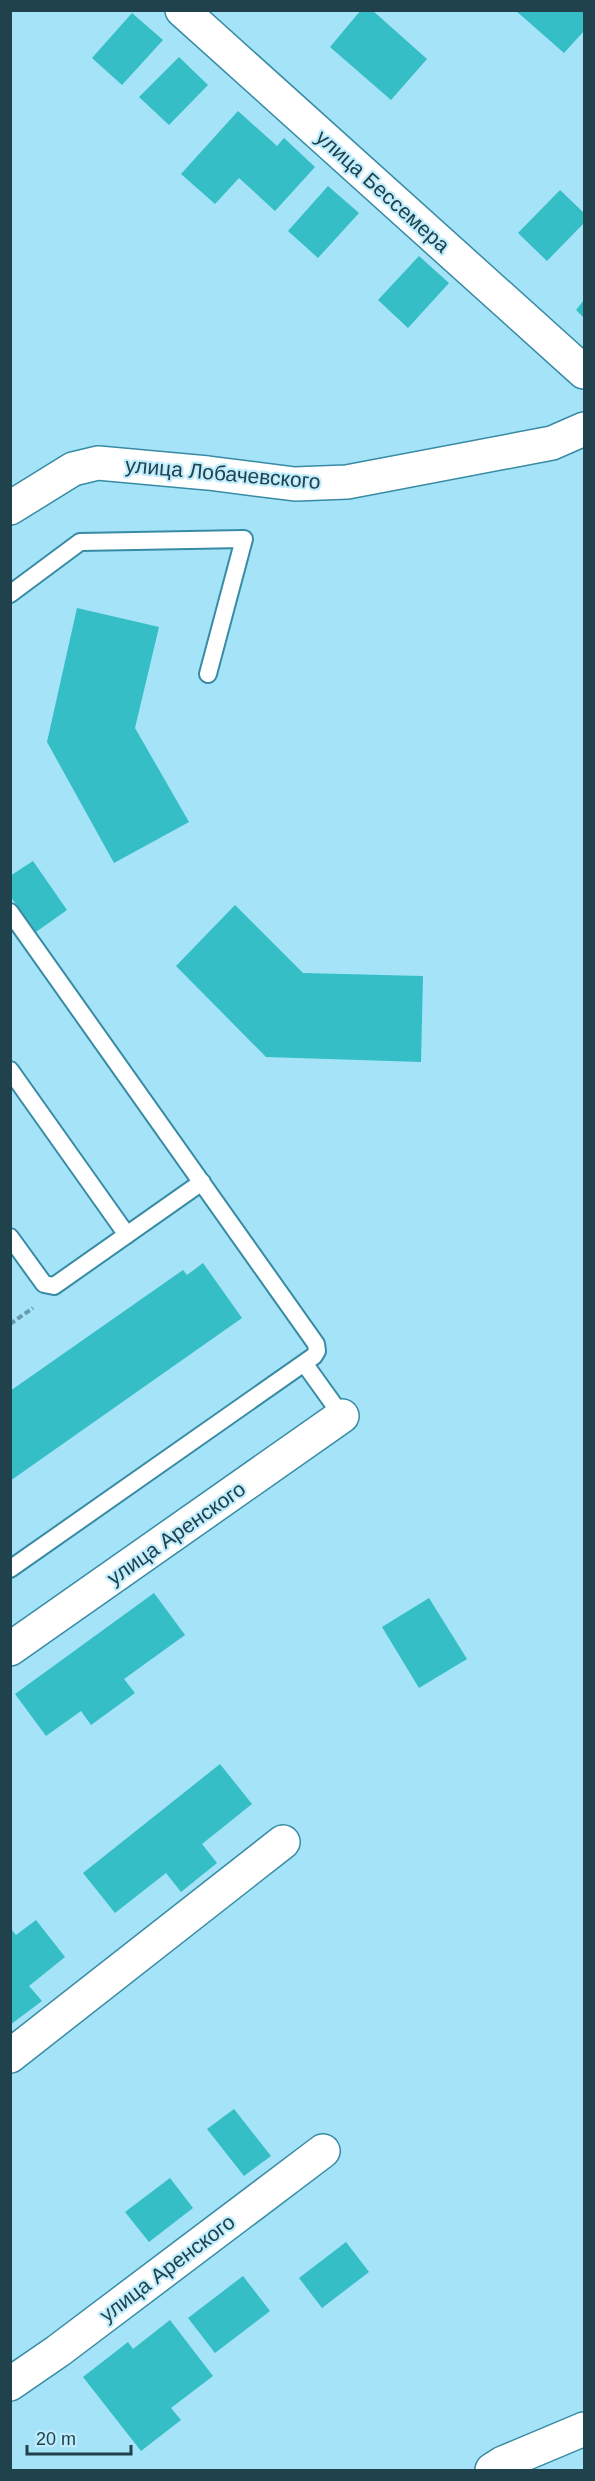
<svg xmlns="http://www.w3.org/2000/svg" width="595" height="2481" font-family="Arial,sans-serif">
  <rect width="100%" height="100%" fill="#a4e3f8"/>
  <path fill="#35bec5" d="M 361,10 L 372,10 L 427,59 L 391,100 L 330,47 Z
    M 515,10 L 584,10 L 584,31 L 564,53 Z
    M 132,13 L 163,40 L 122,85 L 92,58 Z
    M 179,57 L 208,85 L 169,125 L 139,97 Z
    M 238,111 L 277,146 L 284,138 L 315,167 L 275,211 L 239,178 L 215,204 L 181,174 Z
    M 328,186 L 359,213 L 318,258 L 288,231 Z
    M 560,190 L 584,213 L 584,223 L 547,261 L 518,233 Z
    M 419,256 L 449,283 L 408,328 L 378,300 Z
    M 584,300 L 584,318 L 576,310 Z
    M 77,608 L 159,627 L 135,728 L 189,822 L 114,863 L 47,742 Z
    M 33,861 L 67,910 L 36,932 L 10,896 L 10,876 Z
    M 235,905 L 303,973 L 423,976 L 421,1062 L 266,1057 L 176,966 Z
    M 203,1263 L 242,1318 L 10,1481 L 10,1391 L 183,1270 L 187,1275 Z
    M 154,1593 L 185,1635 L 124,1679 L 135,1693 L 91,1725 L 81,1711 L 46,1736 L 15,1694 Z
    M 429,1598 L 467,1659 L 419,1688 L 382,1627 Z
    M 220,1764 L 252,1804 L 202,1844 L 217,1863 L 181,1892 L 166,1873 L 115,1913 L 83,1873 Z
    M 36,1920 L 65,1957 L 29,1986 L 42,2001 L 10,2025 L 10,1928 L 16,1935 Z
    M 234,2109 L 271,2156 L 244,2176 L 207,2129 Z
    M 170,2178 L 193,2208 L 149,2242 L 125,2212 Z
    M 346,2242 L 369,2272 L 322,2308 L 299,2278 Z
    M 243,2276 L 270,2311 L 215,2353 L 188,2318 Z
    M 170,2320 L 213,2376 L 171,2408 L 181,2420 L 141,2451 L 83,2377 L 128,2342 L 133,2349 Z"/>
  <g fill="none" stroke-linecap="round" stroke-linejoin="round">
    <g stroke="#388ba4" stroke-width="20">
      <path id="lane" d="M 10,594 L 80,542 L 244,539 L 208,674
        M 10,912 L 316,1344 L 317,1351 L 314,1356 L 10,1569
        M 10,1070 L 127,1235
        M 10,1237 L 44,1284 L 54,1286 L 202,1182
        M 304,1363 L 342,1416"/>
    </g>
    <g stroke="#388ba4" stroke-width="36">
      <path id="street" d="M 182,10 L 584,372
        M 10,508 L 73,469 L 98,463 L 208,473 L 295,484 L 347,482 L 552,443 L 584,429
        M 10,1649 L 342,1416
        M 10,2056 L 283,1842
        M 10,2384 L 58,2351 L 323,2151
        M 492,2470 L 503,2463 L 584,2429"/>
    </g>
    <path stroke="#699bac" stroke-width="4" stroke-dasharray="6 3" stroke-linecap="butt" d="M 10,1324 L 33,1308"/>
    <use href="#lane" stroke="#fff" stroke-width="16"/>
    <use href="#street" stroke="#fff" stroke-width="33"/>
  </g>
  <g text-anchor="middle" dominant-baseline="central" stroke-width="4.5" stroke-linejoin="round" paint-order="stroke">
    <g font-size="21" fill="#20424d" stroke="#bfedfd">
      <text transform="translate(383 191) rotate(42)">улица Бессемера</text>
      <text transform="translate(223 473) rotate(5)">улица Лобачевского</text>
      <text transform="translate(176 1533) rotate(-35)">улица Аренского</text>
      <text transform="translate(167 2268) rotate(-37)">улица Аренского</text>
    </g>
  </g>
  <rect width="595" height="2481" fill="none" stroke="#20424d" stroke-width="24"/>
  <path d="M27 2445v9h104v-9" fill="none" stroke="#20424d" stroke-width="3"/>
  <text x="36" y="2445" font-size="18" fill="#20424d" stroke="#bfedfd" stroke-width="4.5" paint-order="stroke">20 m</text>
</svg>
